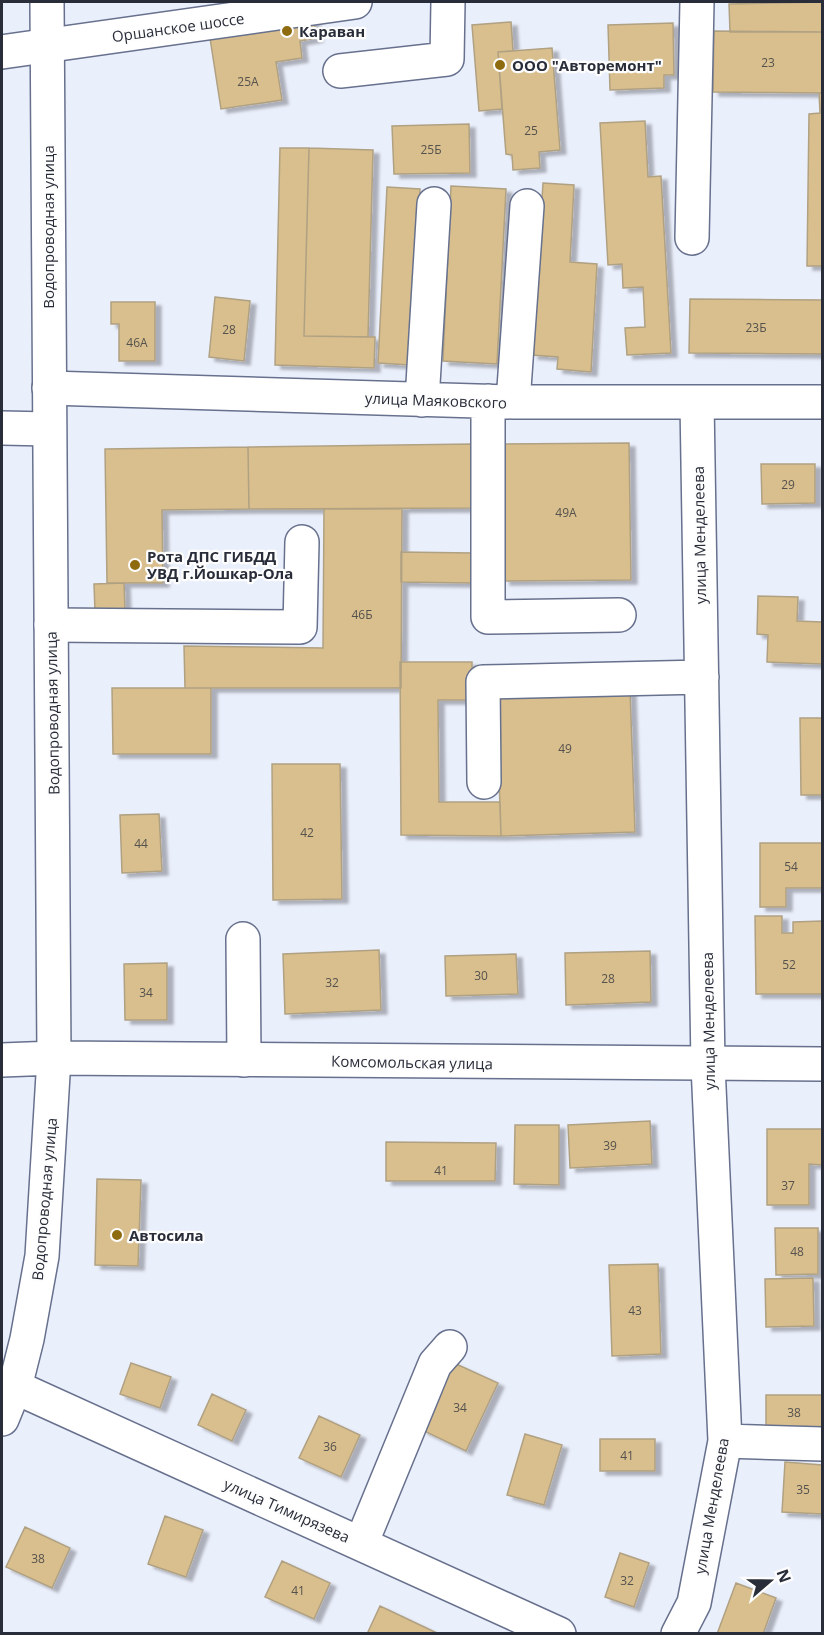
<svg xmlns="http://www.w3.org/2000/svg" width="824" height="1635" font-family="'Open Sans',sans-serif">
  <defs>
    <filter id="shadow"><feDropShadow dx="6" dy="4" stdDeviation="1.5" flood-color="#0004"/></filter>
  </defs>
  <rect width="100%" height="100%" fill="#eaeffc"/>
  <path fill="#d9bf8d" stroke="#b0a183" stroke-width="1.5" filter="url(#shadow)" d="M 822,2 L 822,32 L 730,32 L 729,4 Z
    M 314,21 L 317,38 L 300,41 L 302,58 L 276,62 L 282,100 L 221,109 L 210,38 Z
    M 511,22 L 513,51 L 498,52 L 502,109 L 479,111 L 472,25 Z
    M 673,23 L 674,75 L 664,75 L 664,88 L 610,90 L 608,25 Z
    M 714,31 L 822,32 L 822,93 L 713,92 Z
    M 552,48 L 560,150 L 539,152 L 540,168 L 513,170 L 512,155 L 506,154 L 498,52 Z
    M 819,93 L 822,93 L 822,266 L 807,266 L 809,114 L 820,113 Z
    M 645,121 L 648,177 L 661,176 L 671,353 L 627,355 L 625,328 L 645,327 L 643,287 L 623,288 L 622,264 L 608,265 L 600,123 Z
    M 469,124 L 470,173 L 394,174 L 392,126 Z
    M 280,148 L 309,148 L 304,336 L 375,337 L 374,368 L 275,365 Z
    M 309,148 L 373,150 L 368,337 L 304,336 Z
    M 543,183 L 574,185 L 570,262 L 597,264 L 591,372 L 557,369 L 558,357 L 532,355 Z
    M 451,186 L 506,189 L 497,364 L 443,361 Z
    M 387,187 L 420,189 L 410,365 L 378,363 Z
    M 215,297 L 250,301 L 244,361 L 209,357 Z
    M 690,299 L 822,300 L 822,354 L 689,353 Z
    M 111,302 L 155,302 L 155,361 L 119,361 L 119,324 L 111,324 Z
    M 629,443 L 631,580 L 504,581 L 502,444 Z
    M 472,444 L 473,508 L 249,509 L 248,447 Z
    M 248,447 L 249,509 L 162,510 L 163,583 L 107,583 L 105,449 Z
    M 761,464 L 815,464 L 815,503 L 762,504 Z
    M 324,509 L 402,509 L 401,688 L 185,688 L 184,646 L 323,648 Z
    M 401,552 L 472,553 L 471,583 L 401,582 Z
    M 124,583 L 125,611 L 95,612 L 94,584 Z
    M 758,596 L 798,597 L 797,621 L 822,622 L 822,664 L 767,662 L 768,635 L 757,634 Z
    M 400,662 L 472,662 L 472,700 L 438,700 L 439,802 L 500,802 L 501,836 L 401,835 Z
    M 112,688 L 211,688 L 211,754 L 113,754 Z
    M 630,690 L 635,832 L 501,836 L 496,694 Z
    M 800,718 L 822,718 L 822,795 L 801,795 Z
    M 272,764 L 340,764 L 342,899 L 273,900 Z
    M 159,814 L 162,871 L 122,873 L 120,815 Z
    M 760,843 L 822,843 L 822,888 L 786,888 L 786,907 L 760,907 Z
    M 755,916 L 782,916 L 782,933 L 793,933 L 793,922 L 822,921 L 822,994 L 756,994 Z
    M 379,950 L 381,1010 L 285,1014 L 283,954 Z
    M 650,951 L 651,1002 L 566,1005 L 565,953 Z
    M 516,954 L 518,994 L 446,996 L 445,956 Z
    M 167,963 L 167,1020 L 125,1020 L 124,964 Z
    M 650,1121 L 652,1164 L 570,1168 L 568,1125 Z
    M 515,1125 L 559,1125 L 559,1185 L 514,1184 Z
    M 767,1129 L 822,1129 L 822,1165 L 809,1164 L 809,1205 L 767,1205 Z
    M 386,1142 L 496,1143 L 495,1181 L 386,1181 Z
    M 97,1179 L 141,1180 L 138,1266 L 95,1265 Z
    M 775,1228 L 818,1228 L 818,1274 L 776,1275 Z
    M 658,1264 L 661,1354 L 612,1356 L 609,1265 Z
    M 813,1278 L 814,1326 L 766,1327 L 765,1279 Z
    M 131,1363 L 171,1377 L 160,1408 L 120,1394 Z
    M 454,1363 L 498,1383 L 466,1451 L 422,1430 Z
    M 212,1394 L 246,1410 L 232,1441 L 198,1425 Z
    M 766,1395 L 822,1395 L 822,1429 L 766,1429 Z
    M 319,1416 L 360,1435 L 341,1477 L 299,1458 Z
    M 525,1434 L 562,1445 L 544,1505 L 507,1495 Z
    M 600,1439 L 655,1439 L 655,1471 L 600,1471 Z
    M 785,1462 L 822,1465 L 822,1514 L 782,1512 Z
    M 165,1516 L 203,1530 L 186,1577 L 148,1564 Z
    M 25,1527 L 70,1548 L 52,1588 L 6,1567 Z
    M 620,1553 L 649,1563 L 634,1607 L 605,1597 Z
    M 282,1561 L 330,1583 L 314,1619 L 265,1597 Z
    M 736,1583 L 776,1598 L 763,1634 L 717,1634 Z
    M 380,1606 L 439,1634 L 367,1634 Z"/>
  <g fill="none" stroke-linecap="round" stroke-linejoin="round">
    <g stroke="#67718d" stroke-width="36">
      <path id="minor" d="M 2,52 L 355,2
        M 340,71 L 447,59 L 448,2
        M 692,238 L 697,2
        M 49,388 L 513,402 L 822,402
        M 422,400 L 434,204
        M 488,401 L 488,617 L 619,615
        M 513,402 L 527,206
        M 2,428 L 49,429
        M 51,625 L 300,627 L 302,542
        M 484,782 L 483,682 L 702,677
        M 243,939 L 244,1060
        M 15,1387 L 559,1634
        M 725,1441 L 822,1444
        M 361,1544 L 435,1364 L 450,1347
        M 678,1634 L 694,1603 L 725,1441 L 708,1065 L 697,402"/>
    </g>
    <g stroke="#67718d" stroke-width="36">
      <path id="major" d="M 2,1060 L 54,1058 L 822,1064
        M 2,1419 L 15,1387 L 27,1339 L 42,1256 L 54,1058 L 47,2"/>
    </g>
    <use href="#minor" stroke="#fff" stroke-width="33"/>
    <use href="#major" stroke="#fff" stroke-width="33"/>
  </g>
  <g fill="#8f6b10" stroke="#fdfdfd" stroke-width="2">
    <circle cx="287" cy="31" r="6"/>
    <circle cx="500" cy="65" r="6"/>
    <circle cx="135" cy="565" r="6"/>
    <circle cx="117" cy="1235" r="6"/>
  </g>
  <g text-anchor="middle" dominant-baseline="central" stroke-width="4.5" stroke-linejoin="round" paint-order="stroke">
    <g font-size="12" fill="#55524e">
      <text x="768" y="62">23</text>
      <text x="248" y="81">25А</text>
      <text x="531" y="130">25</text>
      <text x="431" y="149">25Б</text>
      <text x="756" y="327">23Б</text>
      <text x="229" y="329">28</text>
      <text x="137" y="342">46А</text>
      <text x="788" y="484">29</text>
      <text x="566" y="512">49А</text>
      <text x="362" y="614">46Б</text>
      <text x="565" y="748">49</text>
      <text x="307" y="832">42</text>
      <text x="141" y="843">44</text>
      <text x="791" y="866">54</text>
      <text x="789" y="964">52</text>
      <text x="481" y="975">30</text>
      <text x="608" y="978">28</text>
      <text x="332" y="982">32</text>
      <text x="146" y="992">34</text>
      <text x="610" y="1145">39</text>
      <text x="441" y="1170">41</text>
      <text x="788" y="1185">37</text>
      <text x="797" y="1251">48</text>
      <text x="635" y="1310">43</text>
      <text x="460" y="1407">34</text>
      <text x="794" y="1412">38</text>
      <text x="330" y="1446">36</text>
      <text x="627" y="1455">41</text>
      <text x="803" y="1489">35</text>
      <text x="38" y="1558">38</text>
      <text x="627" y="1580">32</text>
      <text x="298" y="1590">41</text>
    </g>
    <g font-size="15" fill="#292d39" stroke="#fdfdfd">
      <text transform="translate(178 27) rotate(-8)">Оршанское шоссе</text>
      <text transform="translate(48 227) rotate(-90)">Водопроводная улица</text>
      <text transform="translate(436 400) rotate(2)">улица Маяковского</text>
      <text transform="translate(699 535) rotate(-91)">улица Менделеева</text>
      <text transform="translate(52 713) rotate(-91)">Водопроводная улица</text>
      <text transform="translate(708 1021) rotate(-91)">улица Менделеева</text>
      <text transform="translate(412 1062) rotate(1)">Комсомольская улица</text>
      <text transform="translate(44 1199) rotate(-85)">Водопроводная улица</text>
      <text transform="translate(711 1506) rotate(-80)">улица Менделеева</text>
      <text transform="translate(287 1510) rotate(24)">улица Тимирязева</text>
    </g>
    <g font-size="15" font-weight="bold" fill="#292d39" stroke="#fdfdfd" text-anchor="start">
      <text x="299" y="31">Караван</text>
      <text x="512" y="65">ООО "Авторемонт"</text>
      <text x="147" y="556">Рота ДПС ГИБДД<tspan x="147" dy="17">УВД г.Йошкар-Ола</tspan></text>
      <text x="129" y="1235">Автосила</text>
    </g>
  </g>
  <rect width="824" height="1635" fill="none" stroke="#292d39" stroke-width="6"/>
  <g transform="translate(770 1581) rotate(70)" stroke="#fdfdfd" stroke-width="4.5" paint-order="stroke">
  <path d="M0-4.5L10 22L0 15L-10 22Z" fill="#292d39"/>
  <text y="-9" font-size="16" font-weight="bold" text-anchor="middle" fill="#292d39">N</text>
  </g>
</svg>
